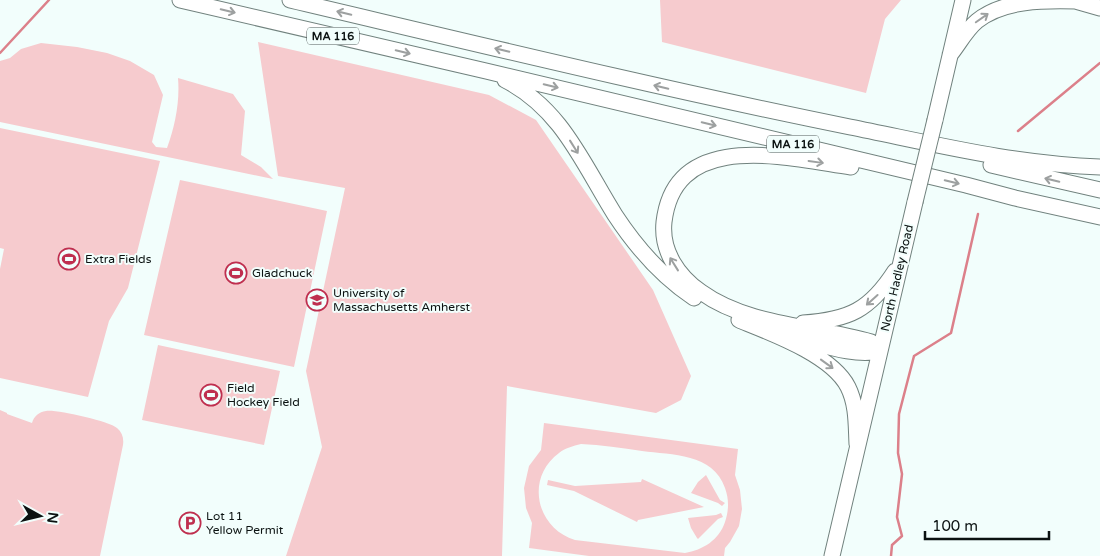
<svg xmlns="http://www.w3.org/2000/svg" width="1100" height="556" font-family="'Varela Round',sans-serif">
  <rect width="100%" height="100%" fill="#f2fefc"/>
  <path fill="#f6cbce" fill-rule="evenodd" d="M 660,0 L 901,0 L 885,19 L 866,93 L 662,42 Z
    M 258,42 L 489,95 L 536,120 L 653,290 L 691,376 L 681,400 L 656,413 L 507,386 L 502,556 L 286,556 L 322,447 L 306,371 L 345,188 L 278,176 Z
    M 41,43 L 77,47 L 107,53 L 130,61 L 154,75 L 163,95 L 152,142 L 156,147 L 167,148 C 175,126 180,102 178,78 L 233,94 L 245,111 L 241,155 L 261,167 L 273,179 L 0,122 L 0,61 L 10,58 L 21,49 Z
    M 0,128 L 160,161 L 128,288 L 109,321 L 88,397 L 0,378 L 0,269 L 4,249 L 0,248 Z
    M 180,180 L 327,211 L 294,367 L 144,335 Z
    M 158,345 L 280,371 L 264,445 L 142,420 Z
    M 0,410 L 7,413 L 7,414 L 32,423 C 34,416 39,412 46,411 C 55,409 109,421 117,428 C 122,432 124,438 123,445 L 100,556 L 0,556 Z
    M 544,423 L 738,449 L 735,475 L 740,490 L 742,509 L 739,526 L 730,542 L 725,548 L 724,556 L 589,556 L 529,548 L 532,523 L 526,508 L 524,488 L 529,466 L 541,450 ZM 581,444 C 601,445 622,448 642,451 C 672,455 713,453 725,488 C 729,499 729,510 725,522 C 719,540 703,550 685,553 L 575,540 C 536,528 525,478 559,453 C 565,448 573,446 581,444 Z
    M 706,475 L 720,500 L 725,503 L 722,506 L 718,503 L 691,493 L 698,482 Z
    M 642,479 L 704,507 L 638,520 L 637,522 L 574,491 L 547,485 L 548,480 L 575,486 L 641,482 Z
    M 721,513 L 723,517 L 718,519 L 698,539 L 697,538 L 691,528 L 688,518 L 716,515 Z"/>
  <g fill="none" stroke-linecap="round" stroke-linejoin="round">
    <path stroke="#dc808a" stroke-width="2.5" d="M 0,53 L 49,0
      M 1018,131 L 1100,63
      M 891,556 L 892,545 L 902,536 L 897,517 L 902,474 L 898,453 L 899,414 L 914,356 L 951,333 L 978,214"/>
    <g stroke="#71827e" stroke-width="17">
      <path id="primary" d="M 180,0 L 486,71 L 966,185 L 1015,198 L 1100,217
        M 290,0 C 477,44 662,89 850,127 C 935,144 1013,164 1100,167
        M 1072,0 L 1100,8
        M 950,55 C 959,44 966,30 977,21 C 1003,0 1044,0 1077,1
        M 505,80 C 562,109 583,164 615,215 C 636,247 661,276 694,298
        M 935,120 L 963,0
        M 991,165 L 1100,190
        M 851,167 C 788,158 675,128 664,222 C 661,251 678,276 701,292 C 748,326 816,326 871,342 L 880,351
        M 739,320 C 771,333 832,355 848,387 C 857,405 856,425 857,444
        M 803,323 C 849,320 870,310 895,271
        M 791,337 C 819,343 851,357 880,351
        M 832,556 L 915,202"/>
    </g>
    <use href="#primary" stroke="#fff" stroke-width="15"/>
    <g stroke="#71827e" stroke-width="17" stroke-linecap="butt">
      <path id="primary-bridge" d="M 915,202 L 935,120"/>
    </g>
    <use href="#primary-bridge" stroke="#fff" stroke-width="15"/>
  </g>
  <defs><path id="oneway-shaft" d="M-6 0H5M1.5-3L5.5 0L1.5 3" fill="none" stroke-width="1.6" stroke-linecap="round" stroke-linejoin="round" transform="scale(1.25)"/></defs>
  <g stroke="#9da0a0">
    <use href="#oneway-shaft" transform="translate(228 11) rotate(13)"/>
    <use href="#oneway-shaft" transform="translate(344 13) rotate(-167)"/>
    <use href="#oneway-shaft" transform="translate(982 18) rotate(-35)"/>
    <use href="#oneway-shaft" transform="translate(502 50) rotate(-167)"/>
    <use href="#oneway-shaft" transform="translate(403 52) rotate(13)"/>
    <use href="#oneway-shaft" transform="translate(551 86) rotate(13)"/>
    <use href="#oneway-shaft" transform="translate(661 87) rotate(-167)"/>
    <use href="#oneway-shaft" transform="translate(709 124) rotate(13)"/>
    <use href="#oneway-shaft" transform="translate(574 147) rotate(58)"/>
    <use href="#oneway-shaft" transform="translate(816 162) rotate(8)"/>
    <use href="#oneway-shaft" transform="translate(1052 180) rotate(-167)"/>
    <use href="#oneway-shaft" transform="translate(952 182) rotate(14)"/>
    <use href="#oneway-shaft" transform="translate(674 264) rotate(-122)"/>
    <use href="#oneway-shaft" transform="translate(872 300) rotate(138)"/>
    <use href="#oneway-shaft" transform="translate(827 364) rotate(36)"/>
  </g>
  <defs>
    <g id="stadium-ring" transform="scale(1.125)"><circle r="9.5" fill="#f2fefc" stroke="#bf2f4f" stroke-width="1.5"/><path d="M0-5a6.5 5 0 1 0 0 10a6.5 5 0 1 0 0-10ZM-3.5-1.8h7v3.6h-7Z" fill="#bf2f4f"/></g>
    <g id="university-ring" transform="scale(1.125)"><circle r="9.5" fill="#f2fefc" stroke="#bf2f4f" stroke-width="1.5"/><path d="M0-5L7-2L0 1L-7-2ZM-4 1L0 2.5L4 1V4Q0 6-4 4Z" fill="#bf2f4f"/></g>
    <g id="parking-ring" transform="scale(1.125)"><circle r="9.5" fill="#f2fefc" stroke="#bf2f4f" stroke-width="1.5"/><path d="M-3.5-5.5H1a3.5 3.5 0 0 1 0 7H-1V5.5H-3.5ZM-1-3.4V-.6H.8a1.4 1.4 0 0 0 0-2.8Z" fill="#bf2f4f"/></g>
  </defs>
  <g fill-rule="evenodd">
    <use href="#stadium-ring" x="69" y="259"/>
    <use href="#stadium-ring" x="236" y="273"/>
    <use href="#university-ring" x="317" y="300"/>
    <use href="#stadium-ring" x="211" y="395"/>
    <use href="#parking-ring" x="190" y="523"/>
  </g>
  <g text-anchor="middle" dominant-baseline="central" stroke-width="4" stroke-linejoin="round" paint-order="stroke">
    <g fill="#f2fefc" stroke="#505958" stroke-width="1">
      <rect x="307" y="27.5" width="52" height="17" rx="4"/>
      <rect x="767" y="135.5" width="52" height="17" rx="4"/>
    </g>
    <g font-size="11" font-weight="bold" fill="#0b1211">
      <text x="333" y="36">MA 116</text>
      <text x="793" y="144">MA 116</text>
    </g>
    <g font-size="12" fill="#0b1211" stroke="#f2fefc" text-anchor="start">
      <text x="85" y="259">Extra Fields</text>
      <text x="252" y="273">Gladchuck</text>
      <text x="333" y="293">University of<tspan x="333" dy="14">Massachusetts Amherst</tspan></text>
      <text x="227" y="388">Field<tspan x="227" dy="14">Hockey Field</tspan></text>
      <text x="206" y="516">Lot 11<tspan x="206" dy="14">Yellow Permit</tspan></text>
    </g>
    <g font-size="12" fill="#0b1211" stroke="#f2fefc">
      <text transform="translate(897 278) rotate(-77)">North Hadley Road</text>
    </g>
  </g>
  <g transform="translate(40 516) rotate(98)" stroke="#f2fefc" stroke-width="4" paint-order="stroke">
  <path d="M0-4L9 19L0 12L-9 19Z" fill="#0b1211"/>
  <text y="-8" font-size="14" font-weight="bold" text-anchor="middle" fill="#0b1211">N</text>
  </g>
  <path d="M925 531v8h124v-8" fill="none" stroke="#0b1211" stroke-width="2.5"/>
  <text x="932" y="531" font-size="15" fill="#0b1211" stroke="#f2fefc" stroke-width="4" paint-order="stroke">100 m</text>
</svg>
